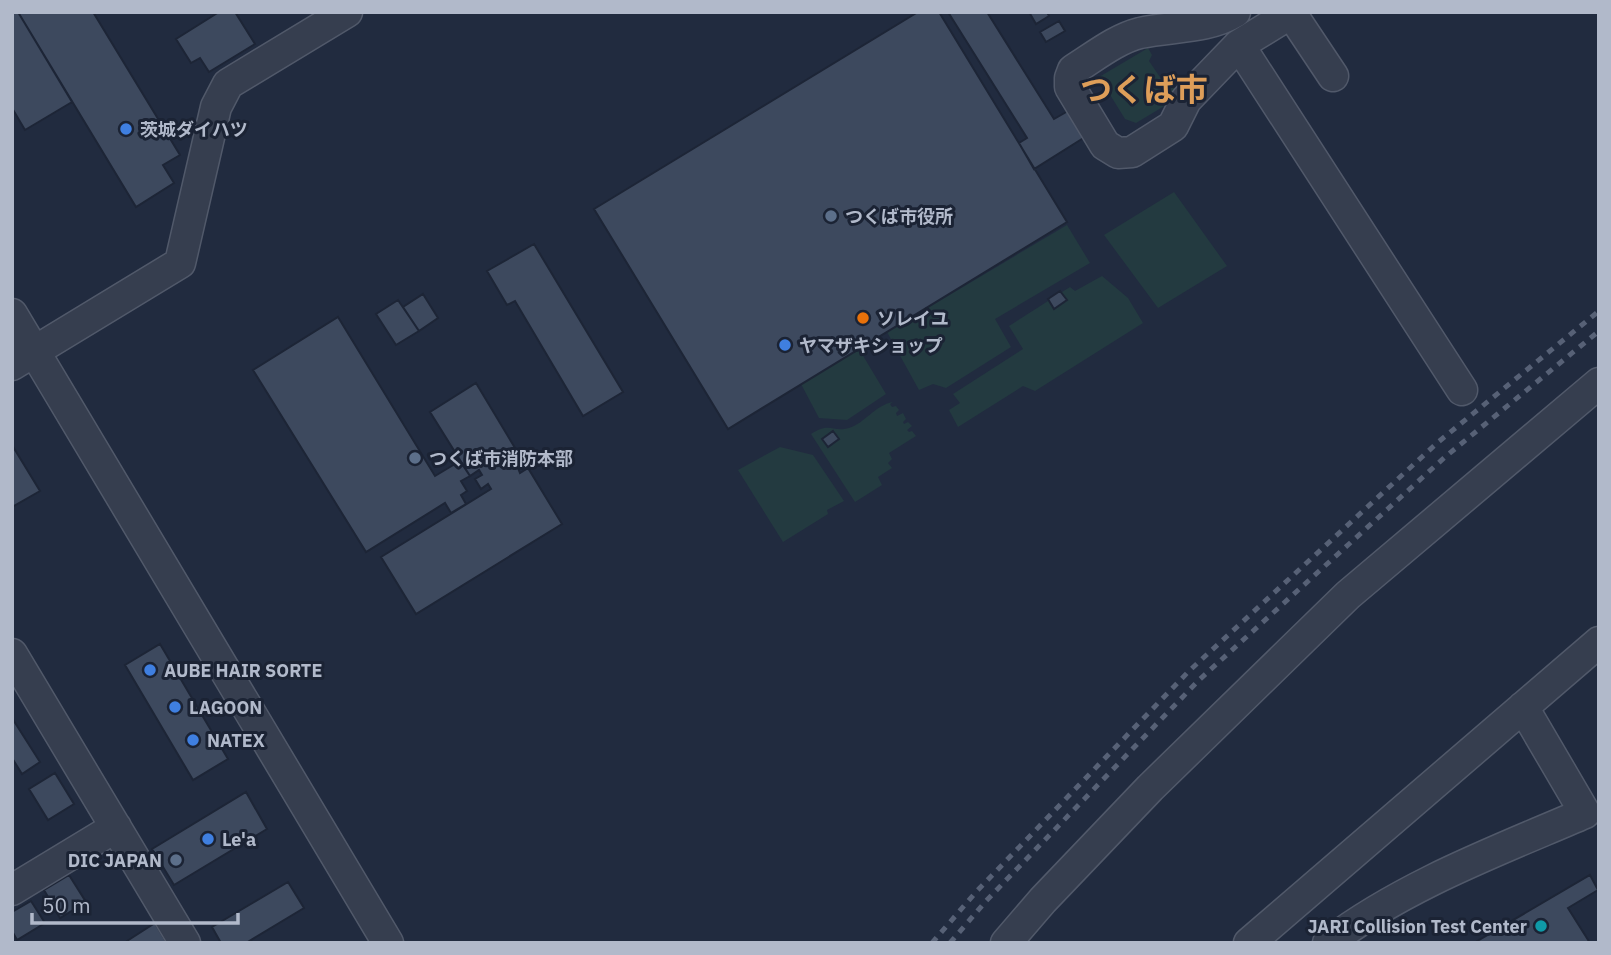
<svg xmlns="http://www.w3.org/2000/svg" width="1611" height="955" font-family="'IBM Plex Sans','Noto Sans JP',sans-serif">
  <rect width="100%" height="100%" fill="#212b3f"/>
  <path fill="#233a40" d="M 1148,48 L 1152,55 L 1149,61 L 1166,86 L 1182,89 L 1176,99 L 1136,123 L 1125,119 L 1099,77 Z
    M 1174,192 L 1227,266 L 1158,308 L 1104,235 Z
    M 1067,225 L 1090,263 L 995,319 L 1011,347 L 946,388 L 933,384 L 919,390 L 887,332 Z
    M 1102,276 L 1128,298 L 1143,323 L 1035,391 L 1023,386 L 958,427 L 949,410 L 960,403 L 953,394 L 1023,349 L 1009,326 L 1070,287 L 1075,291 Z
    M 859,349 L 886,394 L 847,420 L 819,418 L 801,384 Z
    M 893,402 L 890,404 L 892,407 L 896,406 L 899,410 L 896,413 L 897,416 L 903,413 L 906,419 L 903,422 L 904,424 L 908,422 L 912,426 L 907,430 L 909,432 L 912,431 L 916,436 L 889,453 L 892,459 L 888,463 L 892,468 L 878,477 L 882,485 L 855,502 L 811,434 C 831,421 832,433 849,428 C 864,424 875,405 893,402 Z
    M 780,447 L 813,455 L 844,501 L 827,510 L 828,514 L 783,542 L 738,470 Z"/>
  <path fill="#3d495e" stroke="#1d2536" stroke-width="2" d="M 12,12 L 18,12 L 72,102 L 25,130 L 12,108 Z
    M 18,12 L 93,12 L 180,155 L 163,165 L 174,183 L 136,207 Z
    M 219,12 L 235,12 L 255,44 L 209,72 L 200,58 L 191,63 L 176,39 Z
    M 918,12 L 939,12 L 1067,222 L 728,429 L 594,209 Z
    M 948,12 L 987,12 L 1054,119 L 1068,111 L 1085,137 L 1034,169 L 1019,143 L 1027,138 Z
    M 1029,12 L 1047,12 L 1049,16 L 1036,24 Z
    M 1059,21 L 1065,31 L 1046,42 L 1040,32 Z
    M 534,244 L 623,392 L 583,416 L 515,301 L 507,305 L 487,271 Z
    M 1060,291 L 1067,300 L 1054,309 L 1048,299 Z
    M 423,294 L 438,318 L 419,331 L 403,307 Z
    M 398,300 L 419,331 L 396,345 L 376,314 Z
    M 338,317 L 435,476 L 460,461 L 470,476 L 461,481 L 467,491 L 461,495 L 466,504 L 451,513 L 445,503 L 366,552 L 253,370 Z
    M 476,383 L 515,448 L 508,452 L 511,456 L 522,449 L 529,461 L 518,468 L 520,473 L 528,468 L 562,524 L 416,614 L 381,557 L 491,489 L 488,484 L 481,489 L 475,479 L 482,475 L 479,470 L 470,476 L 430,412 Z
    M 833,431 L 839,439 L 828,447 L 822,439 Z
    M 12,445 L 40,491 L 12,507 Z
    M 160,644 L 228,759 L 193,780 L 125,665 Z
    M 12,718 L 40,762 L 22,774 L 12,758 Z
    M 55,773 L 74,804 L 48,820 L 29,789 Z
    M 246,792 L 267,829 L 174,885 L 152,849 Z
    M 69,875 L 86,902 L 60,918 L 44,890 Z
    M 1590,875 L 1598,890 L 1568,908 L 1590,943 L 1474,943 Z
    M 288,882 L 304,908 L 246,943 L 221,943 L 212,927 Z
    M 31,901 L 45,923 L 17,940 L 12,931 L 12,912 Z
    M 155,923 L 167,943 L 128,943 L 127,941 Z"/>
  <g fill="none" stroke-linecap="round" stroke-linejoin="round">
    <g stroke="#51596a" stroke-width="33">
      <path id="minor" d="M 1235,12 C 1207,29 1172,26 1140,33 C 1116,39 1094,57 1073,70 L 1070,78 L 1070,87 L 1105,145 L 1118,153 L 1132,152 L 1173,126 L 1186,100 L 1239,45 L 1293,12
        M 1291,13 L 1333,76
        M 1239,45 L 1462,390
        M 12,314 L 388,943
        M 12,365 L 180,263 L 216,107 L 228,84 L 347,12
        M 12,654 L 185,943
        M 12,890 L 116,827
        M 1006,943 L 1043,900 L 1150,788 L 1348,595 L 1599,383
        M 1249,943 L 1599,642
        M 1328,943 C 1405,885 1497,851 1585,813 L 1523,707"/>
    </g>
    <use href="#minor" stroke="#363e4f" stroke-width="30"/>
    <path stroke="#576176" stroke-width="5" stroke-dasharray="7 7" stroke-linecap="butt" d="M 932,943 L 976,892 L 1189,671 L 1437,443 L 1599,311
      M 950,943 L 986,901 L 1199,680 L 1445,457 L 1599,331"/>
  </g>
  <g fill="#3f7fe0" stroke="#1b2334" stroke-width="2.5">
    <circle cx="126" cy="129" r="7"/>
    <circle cx="785" cy="345" r="7"/>
    <circle cx="150" cy="670" r="7"/>
    <circle cx="175" cy="707" r="7"/>
    <circle cx="193" cy="740" r="7"/>
    <circle cx="208" cy="839" r="7"/>
  </g>
  <g fill="#5c6f8a" stroke="#1b2334" stroke-width="2.5">
    <circle cx="831" cy="216" r="7"/>
    <circle cx="415" cy="458" r="7"/>
    <circle cx="176" cy="860" r="7"/>
  </g>
  <circle fill="#e8710a" stroke="#1b2334" stroke-width="2.5" cx="863" cy="318" r="7"/>
  <circle fill="#0f9aa8" stroke="#1b2334" stroke-width="2.5" cx="1541" cy="926" r="7"/>
  <g text-anchor="middle" dominant-baseline="central" stroke-width="6" stroke-linejoin="round" paint-order="stroke">
    <g font-size="18" font-weight="bold" fill="#b1b9ca" stroke="#1b2334" text-anchor="start">
      <text x="140" y="129">茨城ダイハツ</text>
      <text x="845" y="216">つくば市役所</text>
      <text x="877" y="318">ソレイユ</text>
      <text x="799" y="345">ヤマザキショップ</text>
      <text x="429" y="458">つくば市消防本部</text>
      <text x="164" y="670">AUBE HAIR SORTE</text>
      <text x="189" y="707">LAGOON</text>
      <text x="207" y="740">NATEX</text>
      <text x="222" y="839">Le'a</text>
      <text x="162" y="860" text-anchor="end">DIC JAPAN</text>
      <text x="1527" y="926" text-anchor="end">JARI Collision Test Center</text>
    </g>
    <g font-size="32" font-weight="bold" fill="#de9e59" stroke="#1b2334">
      <text x="1144" y="89">つくば市</text>
    </g>
  </g>
  <rect width="1611" height="955" fill="none" stroke="#b1b9ca" stroke-width="28"/>
  <path d="M32 913v10h206v-10" fill="none" stroke="#b1b9ca" stroke-width="3.5"/>
  <text x="42" y="913" font-size="21" fill="#b1b9ca" stroke="#1b2334" stroke-width="5" paint-order="stroke">50 m</text>
</svg>
